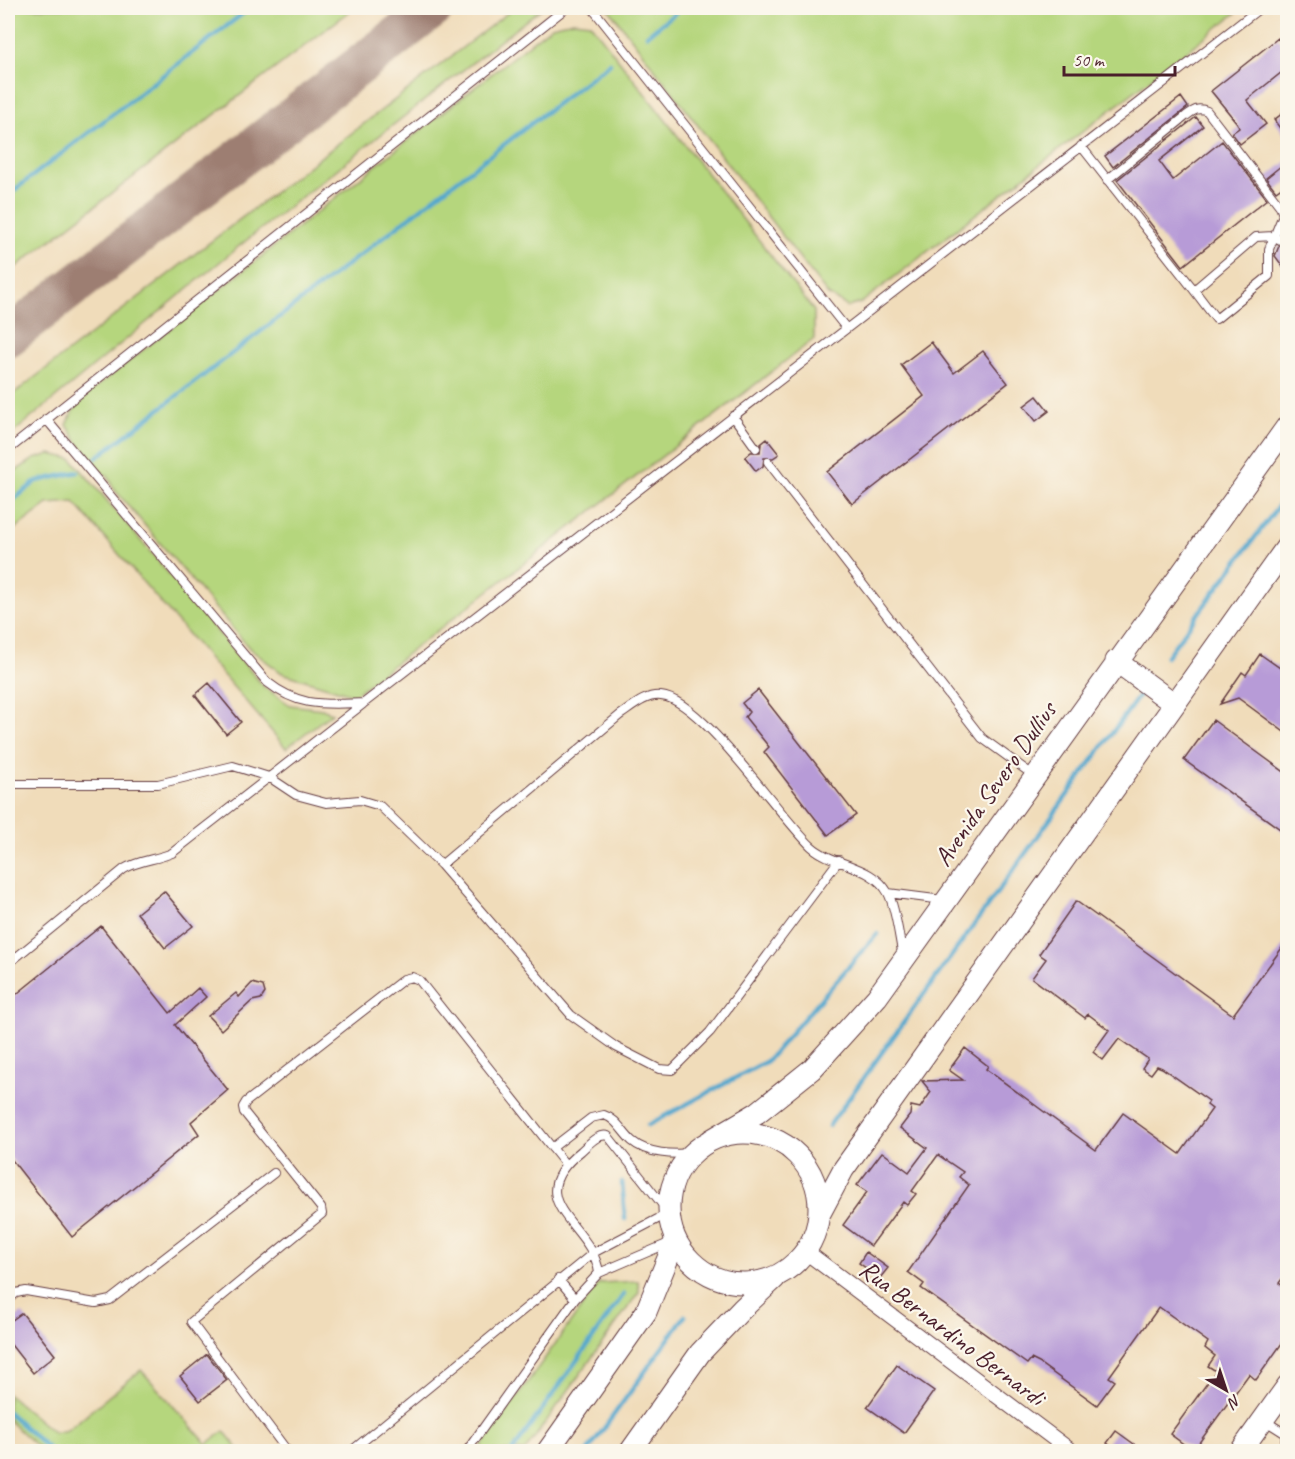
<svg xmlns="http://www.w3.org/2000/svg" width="1295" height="1459" font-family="Caveat,sans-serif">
  <rect width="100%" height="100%" fill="#fbf7ec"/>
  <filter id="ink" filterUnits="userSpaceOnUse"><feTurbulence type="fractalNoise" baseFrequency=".0167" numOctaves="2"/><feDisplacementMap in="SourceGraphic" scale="12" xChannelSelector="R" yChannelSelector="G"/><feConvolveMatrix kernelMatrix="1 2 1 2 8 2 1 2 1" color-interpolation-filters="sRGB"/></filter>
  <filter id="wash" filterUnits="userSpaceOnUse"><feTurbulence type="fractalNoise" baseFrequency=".008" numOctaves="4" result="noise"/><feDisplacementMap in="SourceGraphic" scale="24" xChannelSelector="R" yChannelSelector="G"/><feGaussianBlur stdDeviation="1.35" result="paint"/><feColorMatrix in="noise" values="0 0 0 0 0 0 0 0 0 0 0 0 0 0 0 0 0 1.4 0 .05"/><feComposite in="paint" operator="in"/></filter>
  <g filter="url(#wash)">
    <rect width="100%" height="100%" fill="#f0dcba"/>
    <path fill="#b5d67d" stroke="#807a54" stroke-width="1.5" d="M 8,8 L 354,8 L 8,273 Z
      M 514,8 L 542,8 L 238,247 L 8,437 L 8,398 Z
      M 608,8 L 1231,8 L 1236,13 L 861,303 L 848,307 L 828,295 Z
      M 573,21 L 590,23 L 814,311 L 814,339 L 354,695 L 282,673 L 250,649 L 114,489 L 108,476 L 94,469 L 67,425 L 75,406 L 89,393 L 552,26 Z
      M 50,454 L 72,459 L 264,687 L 290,705 L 322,709 L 332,713 L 286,748 L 74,502 L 48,504 L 8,534 L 8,476 L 34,459 Z
      M 638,1281 L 639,1292 L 525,1451 L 478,1451 L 599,1283 Z
      M 141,1370 L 207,1444 L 224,1431 L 240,1451 L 42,1451 L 8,1420 L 8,1394 L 54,1433 L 67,1430 Z"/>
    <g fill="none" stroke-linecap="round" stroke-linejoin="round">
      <path stroke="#52a7ce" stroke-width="4.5" d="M 647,35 L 682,8
        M 8,195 L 250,8
        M 96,458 L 610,63
        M 8,504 L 37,481 L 78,472
        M 1166,657 L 1288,493
        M 648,1125 L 767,1061 L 877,934
        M 829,1126 L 1141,693
        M 622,1182 L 625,1219
        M 8,1412 L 52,1452
        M 512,1452 L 624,1294
        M 587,1452 L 685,1316"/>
      <path stroke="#9d7e72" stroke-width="40" d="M 8,337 L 434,8"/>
    </g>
    <g id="blocks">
      <path fill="#b79bd7" d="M 1278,38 L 1287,51 L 1287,68 L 1247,100 L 1266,124 L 1240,144 L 1232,133 L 1239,128 L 1237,123 L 1211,91 Z
        M 1181,97 L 1188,107 L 1113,167 L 1105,156 Z
        M 1287,110 L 1287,138 L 1274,120 Z
        M 1196,117 L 1203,126 L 1159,161 L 1173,180 L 1222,141 L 1267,199 L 1183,266 L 1117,180 Z
        M 1287,161 L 1287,183 L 1276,191 L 1266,178 Z
        M 1279,246 L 1287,247 L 1287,272 L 1275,256 Z
        M 931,342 L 954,373 L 983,351 L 1008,383 L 852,504 L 827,472 L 924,396 L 901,365 Z
        M 1037,396 L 1049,411 L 1036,421 L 1024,406 Z
        M 767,439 L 779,454 L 773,458 L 764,458 L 763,466 L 756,471 L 745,457 L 751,452 L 760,452 L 761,444 Z
        M 1260,654 L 1287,673 L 1287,734 L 1238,698 L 1220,704 L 1242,672 L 1246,675 Z
        M 209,683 L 241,722 L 226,734 L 195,695 Z
        M 758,690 L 856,815 L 828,835 L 764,752 L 769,747 L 745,717 L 749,712 L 742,703 Z
        M 1213,720 L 1287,774 L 1287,834 L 1184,760 Z
        M 164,891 L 193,926 L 165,948 L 137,913 Z
        M 1076,901 L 1233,1015 L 1287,941 L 1287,1272 L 1279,1283 L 1287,1289 L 1287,1336 L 1256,1380 L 1249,1374 L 1193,1451 L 1170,1434 L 1216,1371 L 1208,1366 L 1215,1356 L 1205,1348 L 1208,1342 L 1159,1307 L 1109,1377 L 1115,1381 L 1097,1405 L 1039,1363 L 1031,1359 L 1027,1364 L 921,1288 L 924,1284 L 908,1272 L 969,1185 L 959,1177 L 963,1172 L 938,1155 L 912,1191 L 916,1194 L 907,1205 L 903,1202 L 871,1246 L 843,1225 L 867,1192 L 857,1185 L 882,1152 L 909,1172 L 927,1148 L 900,1128 L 910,1115 L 911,1106 L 920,1108 L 931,1092 L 922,1081 L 963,1080 L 949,1070 L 965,1048 L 988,1066 L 986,1069 L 1096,1150 L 1123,1113 L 1180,1154 L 1212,1109 L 1207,1105 L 1209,1101 L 1162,1068 L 1157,1066 L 1151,1074 L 1142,1068 L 1148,1059 L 1119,1039 L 1103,1060 L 1093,1052 L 1109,1030 L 1088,1014 L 1085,1018 L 1032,978 L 1046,959 L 1039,954 Z
        M 101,926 L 170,1013 L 198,988 L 206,997 L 175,1025 L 228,1090 L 191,1122 L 199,1134 L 72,1237 L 8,1155 L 8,1001 Z
        M 252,983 L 263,986 L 265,993 L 261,999 L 252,1001 L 221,1030 L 208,1016 L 236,993 L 239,997 Z
        M 866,1252 L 888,1268 L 880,1278 L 859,1263 Z
        M 22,1313 L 55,1355 L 33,1373 L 8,1341 L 8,1323 Z
        M 207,1354 L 227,1380 L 200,1401 L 180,1376 Z
        M 897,1365 L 934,1391 L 904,1433 L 867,1407 Z
        M 1116,1431 L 1145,1452 L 1118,1452 L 1107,1443 Z"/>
    </g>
  </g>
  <g filter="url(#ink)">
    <use href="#blocks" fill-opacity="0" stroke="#633b40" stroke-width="1.5"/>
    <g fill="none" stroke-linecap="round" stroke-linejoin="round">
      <g stroke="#633b40" stroke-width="10">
        <path id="lane" d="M 592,8 L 846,328
          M 1281,8 L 1288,15
          M 1081,146 L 1194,290
          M 1107,180 L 1186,116 C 1194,110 1198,107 1207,111 L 1280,206 L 1283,215 L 1269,249 L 1269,276 L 1216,319 L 1194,290 L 1256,237 L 1273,236 L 1284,242
          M 733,416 L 756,448
          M 46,419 L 267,682 C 300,708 324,704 364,703 L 1260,8
          M 8,450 L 566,8
          M 768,462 L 982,738 L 1033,775
          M 8,784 L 158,784 L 233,766 L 269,777 L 296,795 L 326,803 L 360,800 L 380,806 L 441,865 L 571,1015 L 616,1047 L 659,1069 L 672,1070 L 710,1032 L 839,860
          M 441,865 L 620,715 C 632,707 646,694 661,696 C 701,699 779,816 811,846 C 833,866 873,865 888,893 C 896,908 899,938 903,956
          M 888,893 L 943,900
          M 8,964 L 124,869 C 139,860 156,860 172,853 L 363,704
          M 552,1148 L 591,1118 L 604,1115 C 617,1119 622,1132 632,1141 C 647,1154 674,1155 692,1153
          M 599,1273 L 669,1243
          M 558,1279 L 575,1299
          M 8,1300 L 16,1293 L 26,1291 L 96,1303 L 110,1300 L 274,1173
          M 1264,1420 L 1286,1434 L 1288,1432
          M 288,1452 L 191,1322 L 322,1214 L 321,1208 L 244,1112 L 243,1107 L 246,1102 L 404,979 L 412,977 L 419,980 L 565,1164
          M 350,1452 L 593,1253 L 669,1213 L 608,1136 C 598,1133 589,1144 581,1151 C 516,1203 593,1223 599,1273 L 575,1299 L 466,1452
          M 1284,1452 L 1286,1434"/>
      </g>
      <g stroke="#633b40" stroke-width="17">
        <path id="street" d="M 805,1251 L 1072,1452"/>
      </g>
      <g stroke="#633b40" stroke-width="23">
        <path id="secondary" d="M 1116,661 L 1173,703
          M669 1208a75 75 0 1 1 150 0a75 75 0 1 1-150 0Z
          M 711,1140 L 757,1113 L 812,1069 L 877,997 L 1288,425
          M 819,1215 L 843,1170 L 1288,545
          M 547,1452 L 646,1312 L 675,1241
          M 630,1452 L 700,1353 L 742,1309 L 775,1278
          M 1240,1452 L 1288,1385"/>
      </g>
      <use href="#lane" stroke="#fff" stroke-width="8"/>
      <use href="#street" stroke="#fff" stroke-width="15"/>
      <use href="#secondary" stroke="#fff" stroke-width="21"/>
    </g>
  </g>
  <g text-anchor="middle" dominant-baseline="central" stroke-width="4.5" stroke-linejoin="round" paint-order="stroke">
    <g font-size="26" fill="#4a1f2b" stroke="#fbf7ec">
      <text transform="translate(995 784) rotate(-55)">Avenida Severo Dullius</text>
      <text transform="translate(952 1333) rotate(37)">Rua Bernardino Bernardi</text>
    </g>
  </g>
  <rect width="1295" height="1459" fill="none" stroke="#fbf7ec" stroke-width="30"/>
  <g transform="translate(1226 1390) rotate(141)" stroke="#fbf7ec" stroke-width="4.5" paint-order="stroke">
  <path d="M0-4.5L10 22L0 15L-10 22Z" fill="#4a1f2b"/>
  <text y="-9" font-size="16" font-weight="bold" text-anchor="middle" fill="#4a1f2b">N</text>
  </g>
  <path d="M1064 66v9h111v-9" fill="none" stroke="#4a1f2b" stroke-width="3"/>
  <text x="1073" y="66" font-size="18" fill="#4a1f2b" stroke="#fbf7ec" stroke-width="4.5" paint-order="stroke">50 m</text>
</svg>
